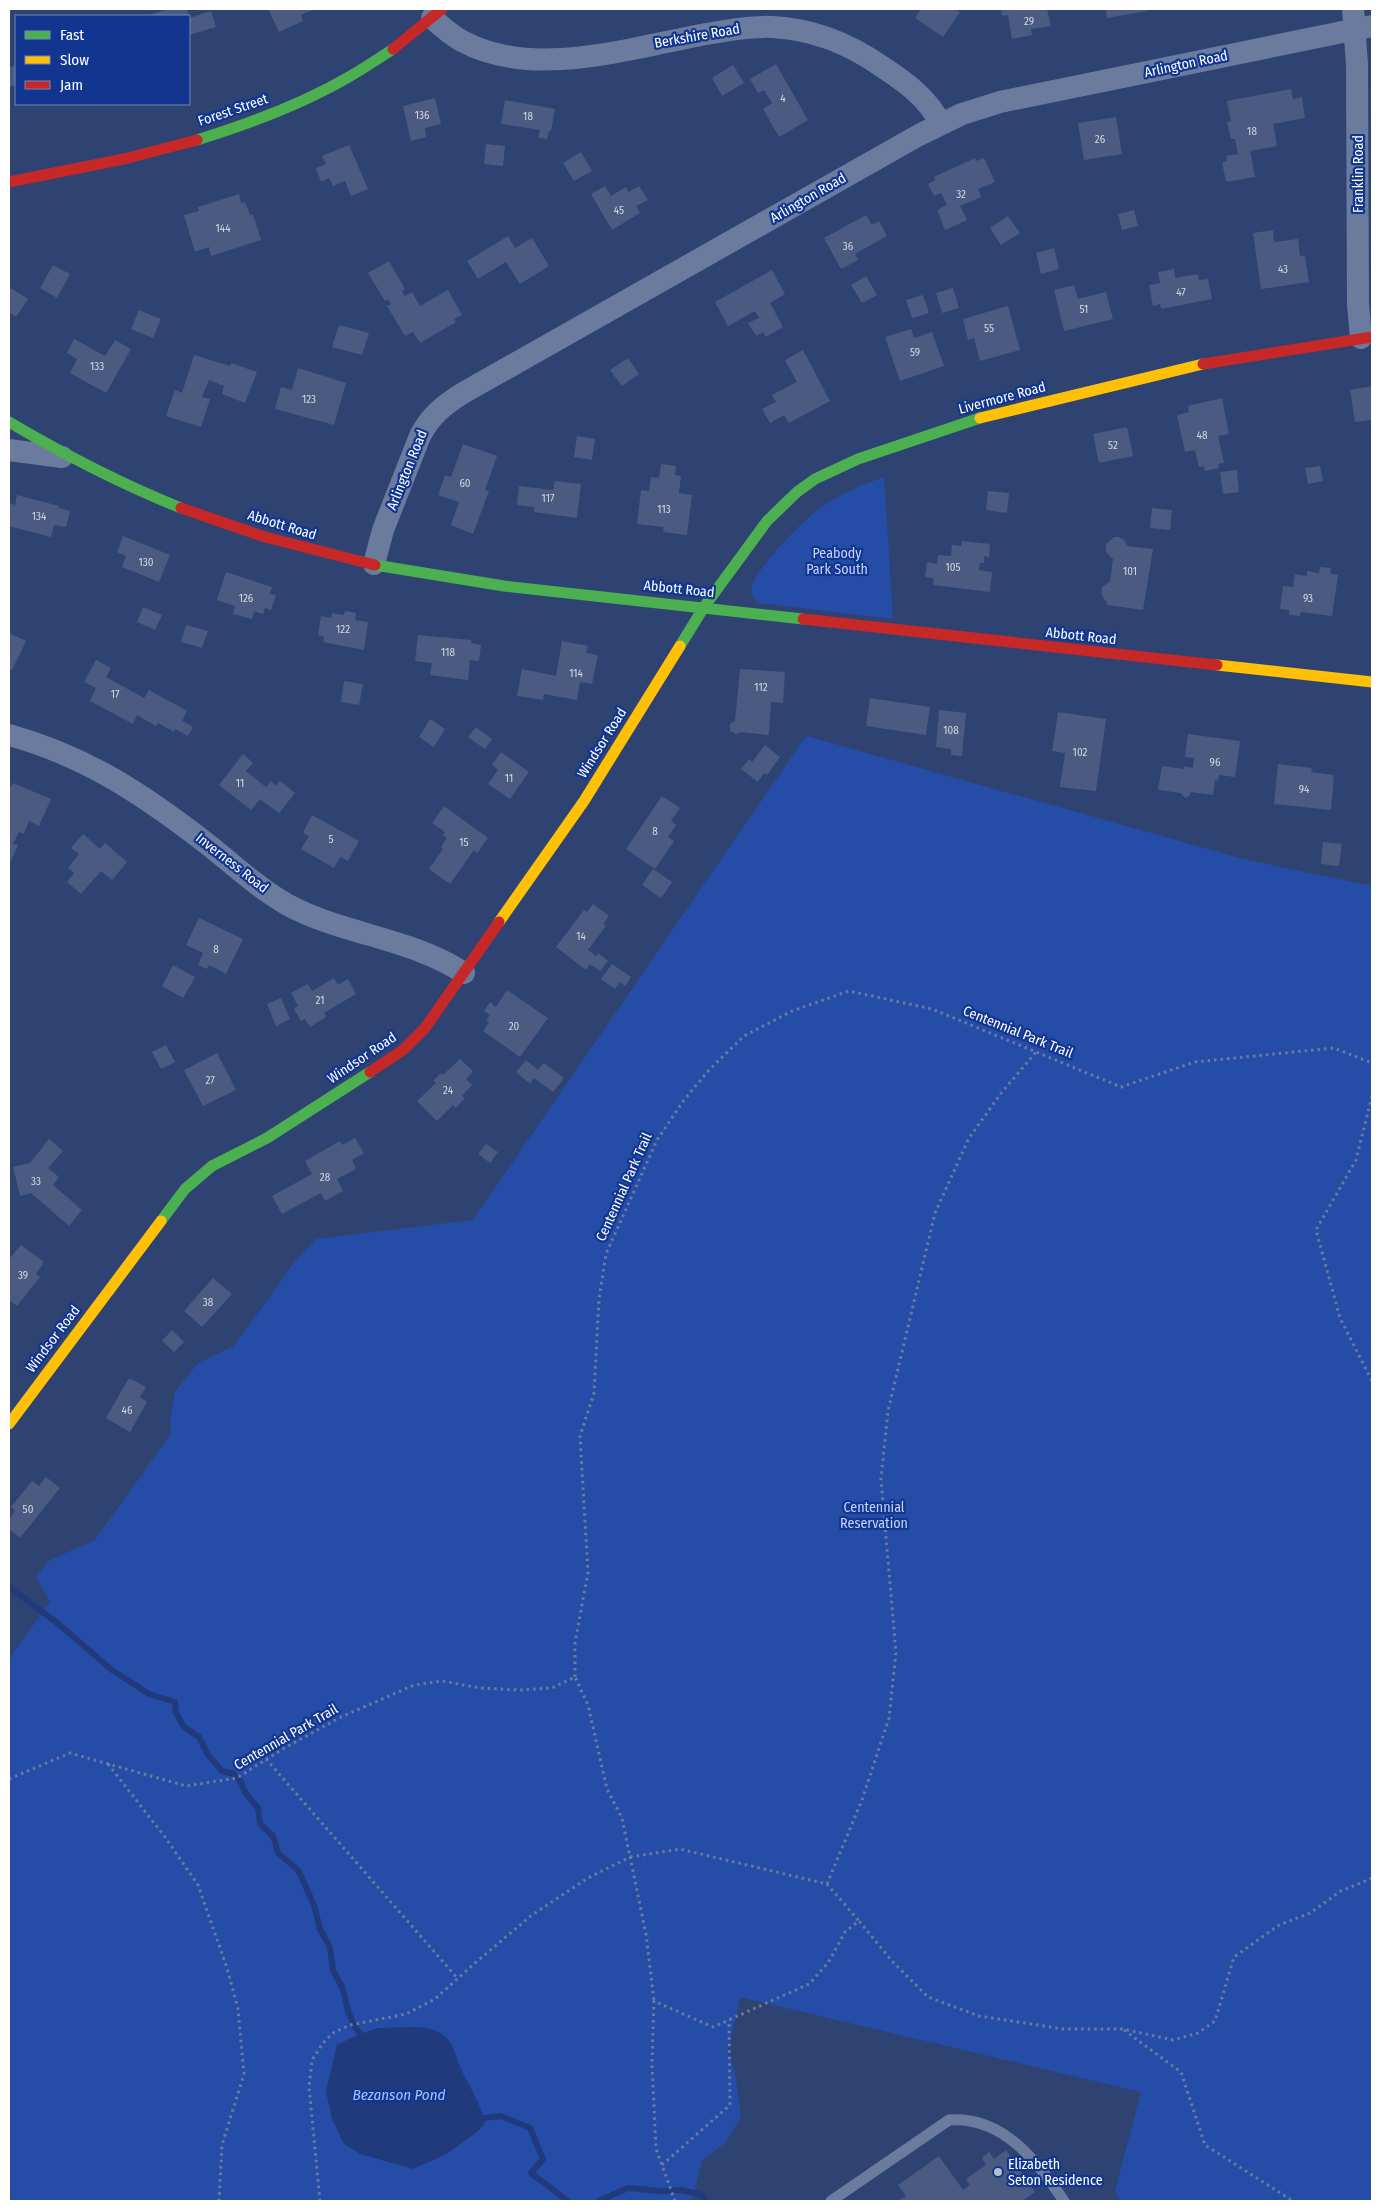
<svg xmlns="http://www.w3.org/2000/svg" width="1381" height="2210" font-family="'Fira Sans Condensed',sans-serif">
  <rect width="100%" height="100%" fill="#2f4373"/>
  <path fill="#254da7" d="M 884,477 L 893,619 L 760,603 C 754,599 750,594 752,587 C 756,568 805,518 822,507 C 841,494 862,485 884,477 Z
    M 806,736 L 1243,859 L 1372,886 L 1372,2201 L 1121,2201 L 1115,2191 L 1141,2092 L 740,1997 L 728,2049 L 735,2074 L 741,2117 L 725,2143 L 702,2160 L 692,2201 L 9,2201 L 9,1659 L 50,1602 L 36,1576 L 50,1560 L 95,1540 L 171,1434 L 170,1421 L 175,1392 L 198,1363 L 234,1346 L 297,1259 L 316,1239 L 473,1220 Z"/>
  <path fill="#203a7c" d="M 419,2027 C 457,2031 451,2051 465,2077 C 473,2093 481,2105 485,2123 L 477,2132 L 445,2155 L 413,2169 L 360,2154 L 344,2144 L 332,2119 L 326,2091 L 337,2045 L 355,2036 L 378,2028 Z"/>
  <g fill="none" stroke-linecap="round" stroke-linejoin="round">
    <path stroke="#203a7c" stroke-width="6" d="M 9,1587 L 56,1622 L 112,1670 L 149,1694 L 175,1702 L 176,1713 L 184,1727 L 199,1737 L 208,1755 L 222,1771 L 234,1774 L 241,1782 L 245,1792 L 258,1808 L 260,1824 L 273,1836 L 278,1853 L 298,1870 L 314,1905 L 320,1929 L 330,1948 L 333,1970 L 343,1989 L 348,2011 L 355,2027 L 362,2036
      M 484,2118 L 501,2116 L 530,2128 L 543,2159 L 531,2173 L 568,2201
      M 599,2201 L 628,2188 L 661,2191 L 681,2190 L 702,2195 L 706,2201"/>
  </g>
  <path fill="#4a5a81" d="M 169,9 L 187,9 L 189,16 L 145,16 Z
    M 268,9 L 315,9 L 301,15 L 303,21 L 279,32 Z
    M 921,9 L 954,9 L 960,12 L 943,37 L 915,18 Z
    M 1001,9 L 1047,9 L 1051,26 L 1031,29 L 1032,35 L 1012,39 L 1008,15 L 1002,16 Z
    M 1106,9 L 1146,9 L 1147,11 L 1107,18 Z
    M 211,11 L 216,27 L 189,35 L 189,18 Z
    M 776,64 L 808,120 L 779,137 L 763,109 L 772,103 L 764,90 L 758,93 L 750,79 Z
    M 733,65 L 744,83 L 722,96 L 712,78 Z
    M 16,66 L 16,85 L 9,87 L 9,67 Z
    M 1291,89 L 1293,99 L 1302,97 L 1305,118 L 1273,124 L 1277,146 L 1250,151 L 1255,177 L 1226,182 L 1222,162 L 1227,161 L 1226,156 L 1238,154 L 1235,139 L 1231,139 L 1227,122 L 1231,121 L 1227,101 Z
    M 435,98 L 441,124 L 425,128 L 426,137 L 411,141 L 403,106 Z
    M 505,100 L 555,109 L 551,131 L 549,131 L 547,139 L 538,138 L 540,130 L 501,124 Z
    M 1116,117 L 1122,154 L 1084,160 L 1078,123 Z
    M 486,144 L 505,146 L 503,166 L 484,164 Z
    M 349,145 L 368,189 L 351,196 L 345,181 L 333,186 L 329,178 L 321,182 L 316,168 L 326,164 L 322,156 Z
    M 581,152 L 592,171 L 574,181 L 563,163 Z
    M 975,158 L 976,161 L 984,158 L 995,182 L 978,189 L 981,197 L 960,206 L 967,220 L 945,230 L 937,210 L 947,205 L 941,193 L 934,196 L 928,184 L 935,180 L 934,177 Z
    M 605,186 L 611,196 L 626,187 L 628,192 L 639,186 L 648,200 L 636,206 L 640,213 L 612,230 L 591,194 Z
    M 239,194 L 241,203 L 245,202 L 250,215 L 253,214 L 261,240 L 211,256 L 209,247 L 195,252 L 184,215 L 199,211 L 198,207 Z
    M 1134,210 L 1138,226 L 1122,230 L 1118,214 Z
    M 866,215 L 872,225 L 879,221 L 887,236 L 855,254 L 858,260 L 841,269 L 824,238 Z
    M 1008,216 L 1020,233 L 1001,245 L 990,228 Z
    M 1273,230 L 1274,242 L 1298,239 L 1300,256 L 1305,256 L 1309,282 L 1261,289 L 1253,233 Z
    M 508,236 L 515,248 L 532,238 L 549,266 L 520,284 L 506,262 L 478,279 L 467,261 Z
    M 1054,248 L 1059,269 L 1041,274 L 1036,253 Z
    M 389,261 L 405,289 L 402,291 L 405,296 L 412,292 L 420,306 L 448,290 L 462,315 L 454,319 L 456,322 L 420,343 L 413,332 L 405,336 L 387,306 L 391,304 L 388,299 L 385,301 L 368,273 Z
    M 53,265 L 70,274 L 57,298 L 40,288 Z
    M 1174,269 L 1175,278 L 1198,274 L 1199,280 L 1208,279 L 1212,299 L 1161,309 L 1160,304 L 1153,306 L 1149,285 L 1160,283 L 1158,272 Z
    M 772,270 L 785,294 L 770,303 L 783,327 L 766,337 L 763,332 L 756,336 L 748,323 L 759,318 L 755,311 L 728,326 L 715,302 Z
    M 866,276 L 877,295 L 862,303 L 851,285 Z
    M 1074,285 L 1078,299 L 1106,292 L 1113,319 L 1064,331 L 1054,290 Z
    M 9,287 L 28,299 L 16,317 L 9,312 Z
    M 953,288 L 959,308 L 942,313 L 936,293 Z
    M 923,295 L 929,313 L 912,318 L 906,300 Z
    M 1008,306 L 1020,350 L 980,361 L 974,338 L 968,340 L 963,319 Z
    M 139,310 L 161,319 L 153,338 L 131,329 Z
    M 339,325 L 369,333 L 362,355 L 332,347 Z
    M 911,329 L 914,338 L 932,332 L 944,366 L 900,381 L 885,337 Z
    M 74,339 L 105,356 L 115,340 L 131,349 L 106,393 L 70,373 L 77,359 L 67,353 Z
    M 803,350 L 830,401 L 789,423 L 784,415 L 770,423 L 762,409 L 776,402 L 772,395 L 797,382 L 785,360 Z
    M 194,355 L 230,366 L 231,363 L 257,372 L 245,403 L 222,394 L 224,386 L 209,380 L 202,397 L 210,399 L 201,427 L 166,416 L 175,390 L 182,393 Z
    M 628,358 L 639,374 L 622,386 L 610,370 Z
    M 298,368 L 346,383 L 334,425 L 275,409 L 281,387 L 292,390 Z
    M 1372,386 L 1371,420 L 1355,422 L 1350,390 Z
    M 1222,398 L 1229,434 L 1218,436 L 1224,463 L 1218,464 L 1219,468 L 1205,471 L 1204,466 L 1199,467 L 1195,450 L 1185,452 L 1177,415 L 1189,412 L 1188,406 Z
    M 1127,427 L 1133,456 L 1099,463 L 1093,434 Z
    M 577,436 L 595,439 L 592,460 L 574,457 Z
    M 463,444 L 497,456 L 485,490 L 489,491 L 473,534 L 451,525 L 459,502 L 438,495 L 445,475 L 451,477 Z
    M 661,464 L 676,466 L 675,475 L 681,476 L 679,493 L 692,495 L 687,535 L 663,532 L 664,527 L 637,524 L 641,490 L 649,491 L 651,477 L 659,478 Z
    M 1320,466 L 1323,481 L 1308,484 L 1305,468 Z
    M 1237,470 L 1239,492 L 1223,494 L 1220,472 Z
    M 555,481 L 581,484 L 577,518 L 534,512 L 534,507 L 517,505 L 519,486 L 553,490 Z
    M 988,491 L 1009,493 L 1007,513 L 986,510 Z
    M 17,495 L 59,506 L 59,508 L 70,511 L 66,527 L 54,525 L 51,537 L 9,526 L 9,503 L 15,505 Z
    M 1152,508 L 1172,510 L 1170,530 L 1150,528 Z
    M 123,536 L 170,555 L 159,582 L 122,567 L 126,556 L 117,552 Z
    M 1114,537 L 1119,537 L 1124,540 L 1127,546 L 1153,549 L 1143,610 L 1107,605 L 1107,602 L 1103,598 L 1101,590 L 1103,586 L 1110,582 L 1113,559 L 1106,552 L 1106,544 Z
    M 962,541 L 990,544 L 989,557 L 984,556 L 984,563 L 980,563 L 979,570 L 992,572 L 990,592 L 933,585 L 934,578 L 925,577 L 927,562 L 937,564 L 938,555 L 951,556 L 952,545 L 961,546 Z
    M 1320,567 L 1331,568 L 1330,574 L 1338,575 L 1332,616 L 1301,612 L 1300,616 L 1289,615 L 1289,610 L 1280,609 L 1283,586 L 1293,587 L 1295,574 L 1307,576 L 1307,571 L 1319,573 Z
    M 226,572 L 272,587 L 270,594 L 276,595 L 271,610 L 265,608 L 263,614 L 254,611 L 252,619 L 233,614 L 235,606 L 217,600 Z
    M 143,607 L 162,615 L 155,630 L 137,622 Z
    M 345,611 L 356,613 L 355,620 L 368,622 L 364,650 L 323,642 L 324,637 L 318,635 L 321,616 L 331,618 L 332,613 L 344,615 Z
    M 186,625 L 208,631 L 202,648 L 181,642 Z
    M 9,633 L 26,641 L 12,670 L 9,669 Z
    M 418,635 L 471,640 L 471,643 L 481,645 L 479,661 L 470,660 L 468,680 L 430,675 L 432,663 L 415,661 Z
    M 562,641 L 588,646 L 586,653 L 598,655 L 592,684 L 580,682 L 577,700 L 544,694 L 543,700 L 517,696 L 522,669 L 556,676 Z
    M 96,660 L 111,668 L 106,677 L 144,698 L 149,690 L 187,711 L 182,721 L 193,727 L 188,736 L 175,729 L 174,732 L 158,723 L 156,726 L 137,715 L 133,724 L 90,701 L 96,688 L 84,682 Z
    M 740,669 L 785,672 L 783,703 L 771,702 L 769,735 L 741,732 L 736,734 L 730,731 L 730,724 L 735,721 Z
    M 344,681 L 363,684 L 359,705 L 341,702 Z
    M 870,698 L 930,707 L 926,735 L 866,726 Z
    M 939,710 L 966,713 L 962,756 L 951,755 L 951,749 L 936,747 Z
    M 1058,712 L 1106,719 L 1096,791 L 1060,787 L 1065,753 L 1052,751 Z
    M 430,719 L 445,729 L 434,747 L 419,737 Z
    M 476,727 L 492,739 L 485,749 L 468,737 Z
    M 1188,734 L 1240,741 L 1235,777 L 1219,775 L 1218,781 L 1215,780 L 1213,795 L 1191,792 L 1189,796 L 1185,798 L 1181,793 L 1158,790 L 1162,766 L 1184,769 L 1184,766 L 1193,768 L 1194,758 L 1185,757 Z
    M 765,745 L 780,757 L 767,775 L 764,773 L 758,782 L 741,769 L 749,759 L 752,762 Z
    M 501,752 L 529,772 L 510,799 L 488,784 L 498,770 L 492,765 Z
    M 243,754 L 253,763 L 246,771 L 266,787 L 271,781 L 276,786 L 280,781 L 295,793 L 279,813 L 260,799 L 251,810 L 219,785 Z
    M 1278,764 L 1312,768 L 1311,772 L 1334,775 L 1331,810 L 1274,804 Z
    M 13,783 L 51,799 L 39,826 L 29,821 L 24,834 L 19,832 L 13,844 L 18,845 L 9,865 L 9,786 L 11,787 Z
    M 662,796 L 680,808 L 671,821 L 676,825 L 668,837 L 674,841 L 655,869 L 626,849 Z
    M 444,806 L 488,838 L 477,853 L 474,850 L 450,884 L 429,869 L 443,849 L 441,847 L 447,838 L 443,835 L 445,832 L 432,823 Z
    M 312,815 L 359,841 L 348,861 L 340,857 L 334,868 L 301,849 L 309,836 L 303,833 Z
    M 83,834 L 100,849 L 105,843 L 127,862 L 112,880 L 101,871 L 81,894 L 67,882 L 74,873 L 68,868 L 79,854 L 71,848 Z
    M 1323,842 L 1342,844 L 1339,866 L 1321,864 Z
    M 653,869 L 672,882 L 661,898 L 642,885 Z
    M 593,904 L 609,916 L 603,924 L 606,926 L 588,950 L 596,956 L 598,953 L 608,961 L 600,971 L 590,964 L 586,970 L 556,947 L 584,910 L 587,912 Z
    M 199,918 L 243,939 L 226,974 L 209,965 L 207,969 L 198,965 L 203,953 L 186,945 Z
    M 612,964 L 631,977 L 625,986 L 620,982 L 615,989 L 601,979 Z
    M 173,965 L 195,977 L 183,998 L 162,986 Z
    M 334,978 L 338,985 L 348,979 L 356,994 L 324,1013 L 326,1017 L 310,1027 L 305,1019 L 301,1021 L 294,1009 L 298,1006 L 291,993 L 308,984 L 312,991 Z
    M 507,990 L 548,1018 L 520,1057 L 483,1031 L 489,1022 L 486,1020 L 490,1015 L 484,1011 L 490,1002 L 496,1007 Z
    M 281,998 L 290,1019 L 276,1026 L 267,1004 Z
    M 166,1045 L 175,1062 L 161,1069 L 152,1052 Z
    M 217,1053 L 236,1090 L 203,1106 L 184,1070 Z
    M 460,1059 L 473,1071 L 466,1079 L 472,1085 L 462,1096 L 465,1098 L 456,1108 L 453,1105 L 437,1121 L 417,1101 L 436,1083 L 433,1081 L 441,1073 L 443,1075 Z
    M 526,1060 L 538,1070 L 544,1063 L 564,1078 L 553,1092 L 534,1078 L 530,1084 L 516,1072 Z
    M 355,1138 L 364,1153 L 352,1160 L 356,1169 L 337,1179 L 343,1191 L 325,1201 L 321,1193 L 282,1214 L 272,1196 L 312,1174 L 305,1161 L 340,1141 L 342,1145 Z
    M 49,1139 L 63,1151 L 48,1168 L 59,1177 L 53,1185 L 82,1210 L 69,1226 L 31,1193 L 20,1196 L 13,1167 L 30,1163 Z
    M 486,1144 L 498,1152 L 490,1163 L 478,1154 Z
    M 21,1245 L 44,1262 L 36,1274 L 40,1277 L 17,1306 L 9,1300 L 9,1259 Z
    M 213,1278 L 232,1294 L 202,1327 L 184,1311 Z
    M 172,1330 L 184,1342 L 174,1352 L 162,1341 Z
    M 129,1378 L 146,1387 L 140,1397 L 147,1402 L 130,1432 L 106,1418 Z
    M 46,1477 L 60,1488 L 20,1538 L 9,1529 L 9,1519 L 15,1511 L 11,1507 L 32,1481 L 39,1486 Z
    M 1006,2150 L 1035,2192 L 1022,2201 L 898,2201 L 906,2196 L 898,2185 L 939,2156 L 963,2190 L 970,2185 L 966,2179 L 986,2165 L 982,2158 L 989,2152 L 994,2159 Z"/>
  <g fill="none" stroke-linecap="round" stroke-linejoin="round">
    <path stroke="#6b7b9e" stroke-width="3" stroke-dasharray="2.5 4" stroke-linecap="butt" d="M 1372,1096 L 1356,1160 L 1316,1230 L 1340,1318 L 1372,1381
      M 575,1677 L 575,1643 L 588,1572 L 580,1436 L 594,1393 L 599,1299 L 606,1254 L 657,1140 L 684,1100 L 709,1070 L 744,1036 L 792,1011 L 849,991 L 932,1009 L 1121,1087 L 1195,1062 L 1334,1048 L 1372,1063
      M 266,1759 L 458,1979
      M 108,1764 L 165,1837 L 198,1885 L 227,1968 L 238,2009 L 244,2074 L 222,2145 L 219,2201
      M 9,1779 L 70,1753 L 186,1786 L 237,1778 L 281,1750 L 341,1717 L 414,1685 L 442,1681 L 480,1688 L 519,1690 L 552,1688 L 575,1677 L 588,1705 L 607,1789 L 622,1818 L 630,1857 L 680,1849 L 827,1884 L 859,1921
      M 827,1884 L 862,1800 L 889,1718 L 896,1653 L 881,1479 L 888,1411 L 935,1213 L 969,1138 L 1002,1092 L 1036,1052
      M 1124,2030 L 1181,2072 L 1205,2145 L 1293,2201
      M 662,2165 L 730,2105 L 729,2020
      M 320,2201 L 309,2087 L 312,2060 L 323,2043 L 333,2033 L 350,2025 L 406,2014 L 435,1999 L 475,1963 L 532,1915 L 588,1878 L 630,1857 L 646,1934 L 654,2001
      M 675,2201 L 656,2149 L 652,2063 L 654,2001 L 713,2027 L 809,1984 L 828,1963 L 845,1932 L 859,1921 L 892,1961 L 928,1997 L 979,2016 L 1064,2029 L 1123,2029 L 1173,2040 L 1198,2033 L 1215,2021 L 1234,1957 L 1279,1925 L 1310,1913 L 1341,1891 L 1372,1878"/>
    <path stroke="#6b7b9e" stroke-width="11" d="M 831,2201 L 949,2120 C 1003,2116 1037,2161 1064,2201"/>
    <path stroke="#6b7b9e" stroke-width="22" d="M 1353,9 L 1357,64 L 1358,304 L 1361,338
      M 432,18 C 442,27 451,35 462,41 C 532,79 627,49 701,35 C 724,31 748,26 772,27 C 813,29 848,43 881,66 C 904,81 928,98 940,123
      M 9,450 L 62,457
      M 374,564 L 383,530 L 420,436 C 430,416 444,405 463,393 L 919,135 L 962,114 L 1000,102 L 1372,26
      M 9,735 C 86,756 144,795 206,843 C 233,864 259,889 288,905 C 344,935 411,938 464,973"/>
    <path stroke="#4caf50" stroke-width="11" d="M 197,140 C 249,124 300,105 347,78 C 363,69 378,59 393,49
      M 9,422 C 65,455 121,484 181,508
      M 375,565 L 504,586 L 803,619
      M 680,646 L 704,607 L 767,521 L 797,492 L 815,479 L 858,459 L 980,418
      M 161,1221 L 185,1189 L 212,1166 L 267,1138 L 370,1072"/>
    <path stroke="#ffc107" stroke-width="11" d="M 980,418 L 1203,364
      M 1217,665 L 1372,682
      M 499,922 L 584,801 L 680,646
      M 9,1424 L 161,1221"/>
    <path stroke="#c62828" stroke-width="11" d="M 393,49 L 442,9
      M 9,182 L 124,159 L 197,140
      M 1203,364 L 1372,337
      M 181,508 L 265,537 L 375,565
      M 803,619 L 1217,665
      M 370,1072 L 403,1050 L 425,1028 L 499,922"/>
  </g>
  <circle fill="#b6bdce" stroke="#123690" stroke-width="2" cx="998" cy="2172" r="5"/>
  <g text-anchor="middle" dominant-baseline="central" stroke-width="4.5" stroke-linejoin="round" paint-order="stroke">
    <g font-size="11" fill="#d2d6e0">
      <text x="1029" y="21">29</text>
      <text x="783" y="98">4</text>
      <text x="422" y="115">136</text>
      <text x="528" y="116">18</text>
      <text x="1252" y="131">18</text>
      <text x="1100" y="139">26</text>
      <text x="961" y="194">32</text>
      <text x="619" y="210">45</text>
      <text x="223" y="228">144</text>
      <text x="848" y="246">36</text>
      <text x="1283" y="269">43</text>
      <text x="1181" y="292">47</text>
      <text x="1084" y="309">51</text>
      <text x="989" y="328">55</text>
      <text x="915" y="352">59</text>
      <text x="97" y="366">133</text>
      <text x="309" y="399">123</text>
      <text x="1202" y="435">48</text>
      <text x="1113" y="445">52</text>
      <text x="465" y="483">60</text>
      <text x="548" y="498">117</text>
      <text x="664" y="509">113</text>
      <text x="39" y="516">134</text>
      <text x="146" y="562">130</text>
      <text x="953" y="567">105</text>
      <text x="1130" y="571">101</text>
      <text x="246" y="598">126</text>
      <text x="1308" y="598">93</text>
      <text x="343" y="629">122</text>
      <text x="448" y="652">118</text>
      <text x="576" y="673">114</text>
      <text x="761" y="687">112</text>
      <text x="115" y="694">17</text>
      <text x="951" y="730">108</text>
      <text x="1080" y="752">102</text>
      <text x="1215" y="762">96</text>
      <text x="509" y="778">11</text>
      <text x="240" y="783">11</text>
      <text x="1304" y="789">94</text>
      <text x="655" y="831">8</text>
      <text x="331" y="839">5</text>
      <text x="464" y="842">15</text>
      <text x="581" y="936">14</text>
      <text x="216" y="949">8</text>
      <text x="320" y="1000">21</text>
      <text x="514" y="1026">20</text>
      <text x="210" y="1080">27</text>
      <text x="448" y="1090">24</text>
      <text x="325" y="1177">28</text>
      <text x="36" y="1181">33</text>
      <text x="23" y="1275">39</text>
      <text x="208" y="1302">38</text>
      <text x="127" y="1410">46</text>
      <text x="28" y="1509">50</text>
    </g>
    <g font-size="14" fill="#fff" stroke="#123690">
      <text transform="translate(697 36) rotate(-10)">Berkshire Road</text>
      <text transform="translate(1186 64) rotate(-12)">Arlington Road</text>
      <text transform="translate(233 110) rotate(-19)">Forest Street</text>
      <text transform="translate(1358 174) rotate(-90)">Franklin Road</text>
      <text transform="translate(808 198) rotate(-30)">Arlington Road</text>
      <text transform="translate(1002 398) rotate(-15)">Livermore Road</text>
      <text transform="translate(407 470) rotate(-68)">Arlington Road</text>
      <text transform="translate(282 525) rotate(17)">Abbott Road</text>
      <text transform="translate(679 589) rotate(6)">Abbott Road</text>
      <text transform="translate(1081 636) rotate(6)">Abbott Road</text>
      <text transform="translate(602 743) rotate(-58)">Windsor Road</text>
      <text transform="translate(232 863) rotate(38)">Inverness Road</text>
      <text transform="translate(1018 1032) rotate(22)">Centennial Park Trail</text>
      <text transform="translate(362 1058) rotate(-34)">Windsor Road</text>
      <text transform="translate(624 1187) rotate(-66)">Centennial Park Trail</text>
      <text transform="translate(53 1339) rotate(-53)">Windsor Road</text>
      <text transform="translate(286 1737) rotate(-30)">Centennial Park Trail</text>
    </g>
    <g font-size="14" fill="#c4d5fd" stroke="#123690">
      <text x="837" y="553">Peabody<tspan x="837" dy="16">Park South</tspan></text>
      <text x="874" y="1507">Centennial<tspan x="874" dy="16">Reservation</tspan></text>
    </g>
    <g font-size="14" fill="#fff" stroke="#123690" text-anchor="start">
      <text x="1008" y="2164">Elizabeth<tspan x="1008" dy="16">Seton Residence</tspan></text>
    </g>
    <g font-size="15" font-style="italic" fill="#a9c2f9" stroke="#123690">
      <text x="399" y="2095">Bezanson Pond</text>
    </g>
  </g>
  <rect width="1381" height="2210" fill="none" stroke="#ffffff" stroke-width="20"/>
  <rect x="15" y="15" width="175" height="90" fill="#123690" stroke="#7186bc"/>
  <rect x="25" y="31" width="25" height="8" fill="#4caf50" stroke="#7186bc"/>
  <text x="60" y="40" font-size="15" fill="#ffffff">Fast</text>
  <rect x="25" y="56" width="25" height="8" fill="#ffc107" stroke="#7186bc"/>
  <text x="60" y="65" font-size="15" fill="#ffffff">Slow</text>
  <rect x="25" y="81" width="25" height="8" fill="#c62828" stroke="#7186bc"/>
  <text x="60" y="90" font-size="15" fill="#ffffff">Jam</text>
</svg>
